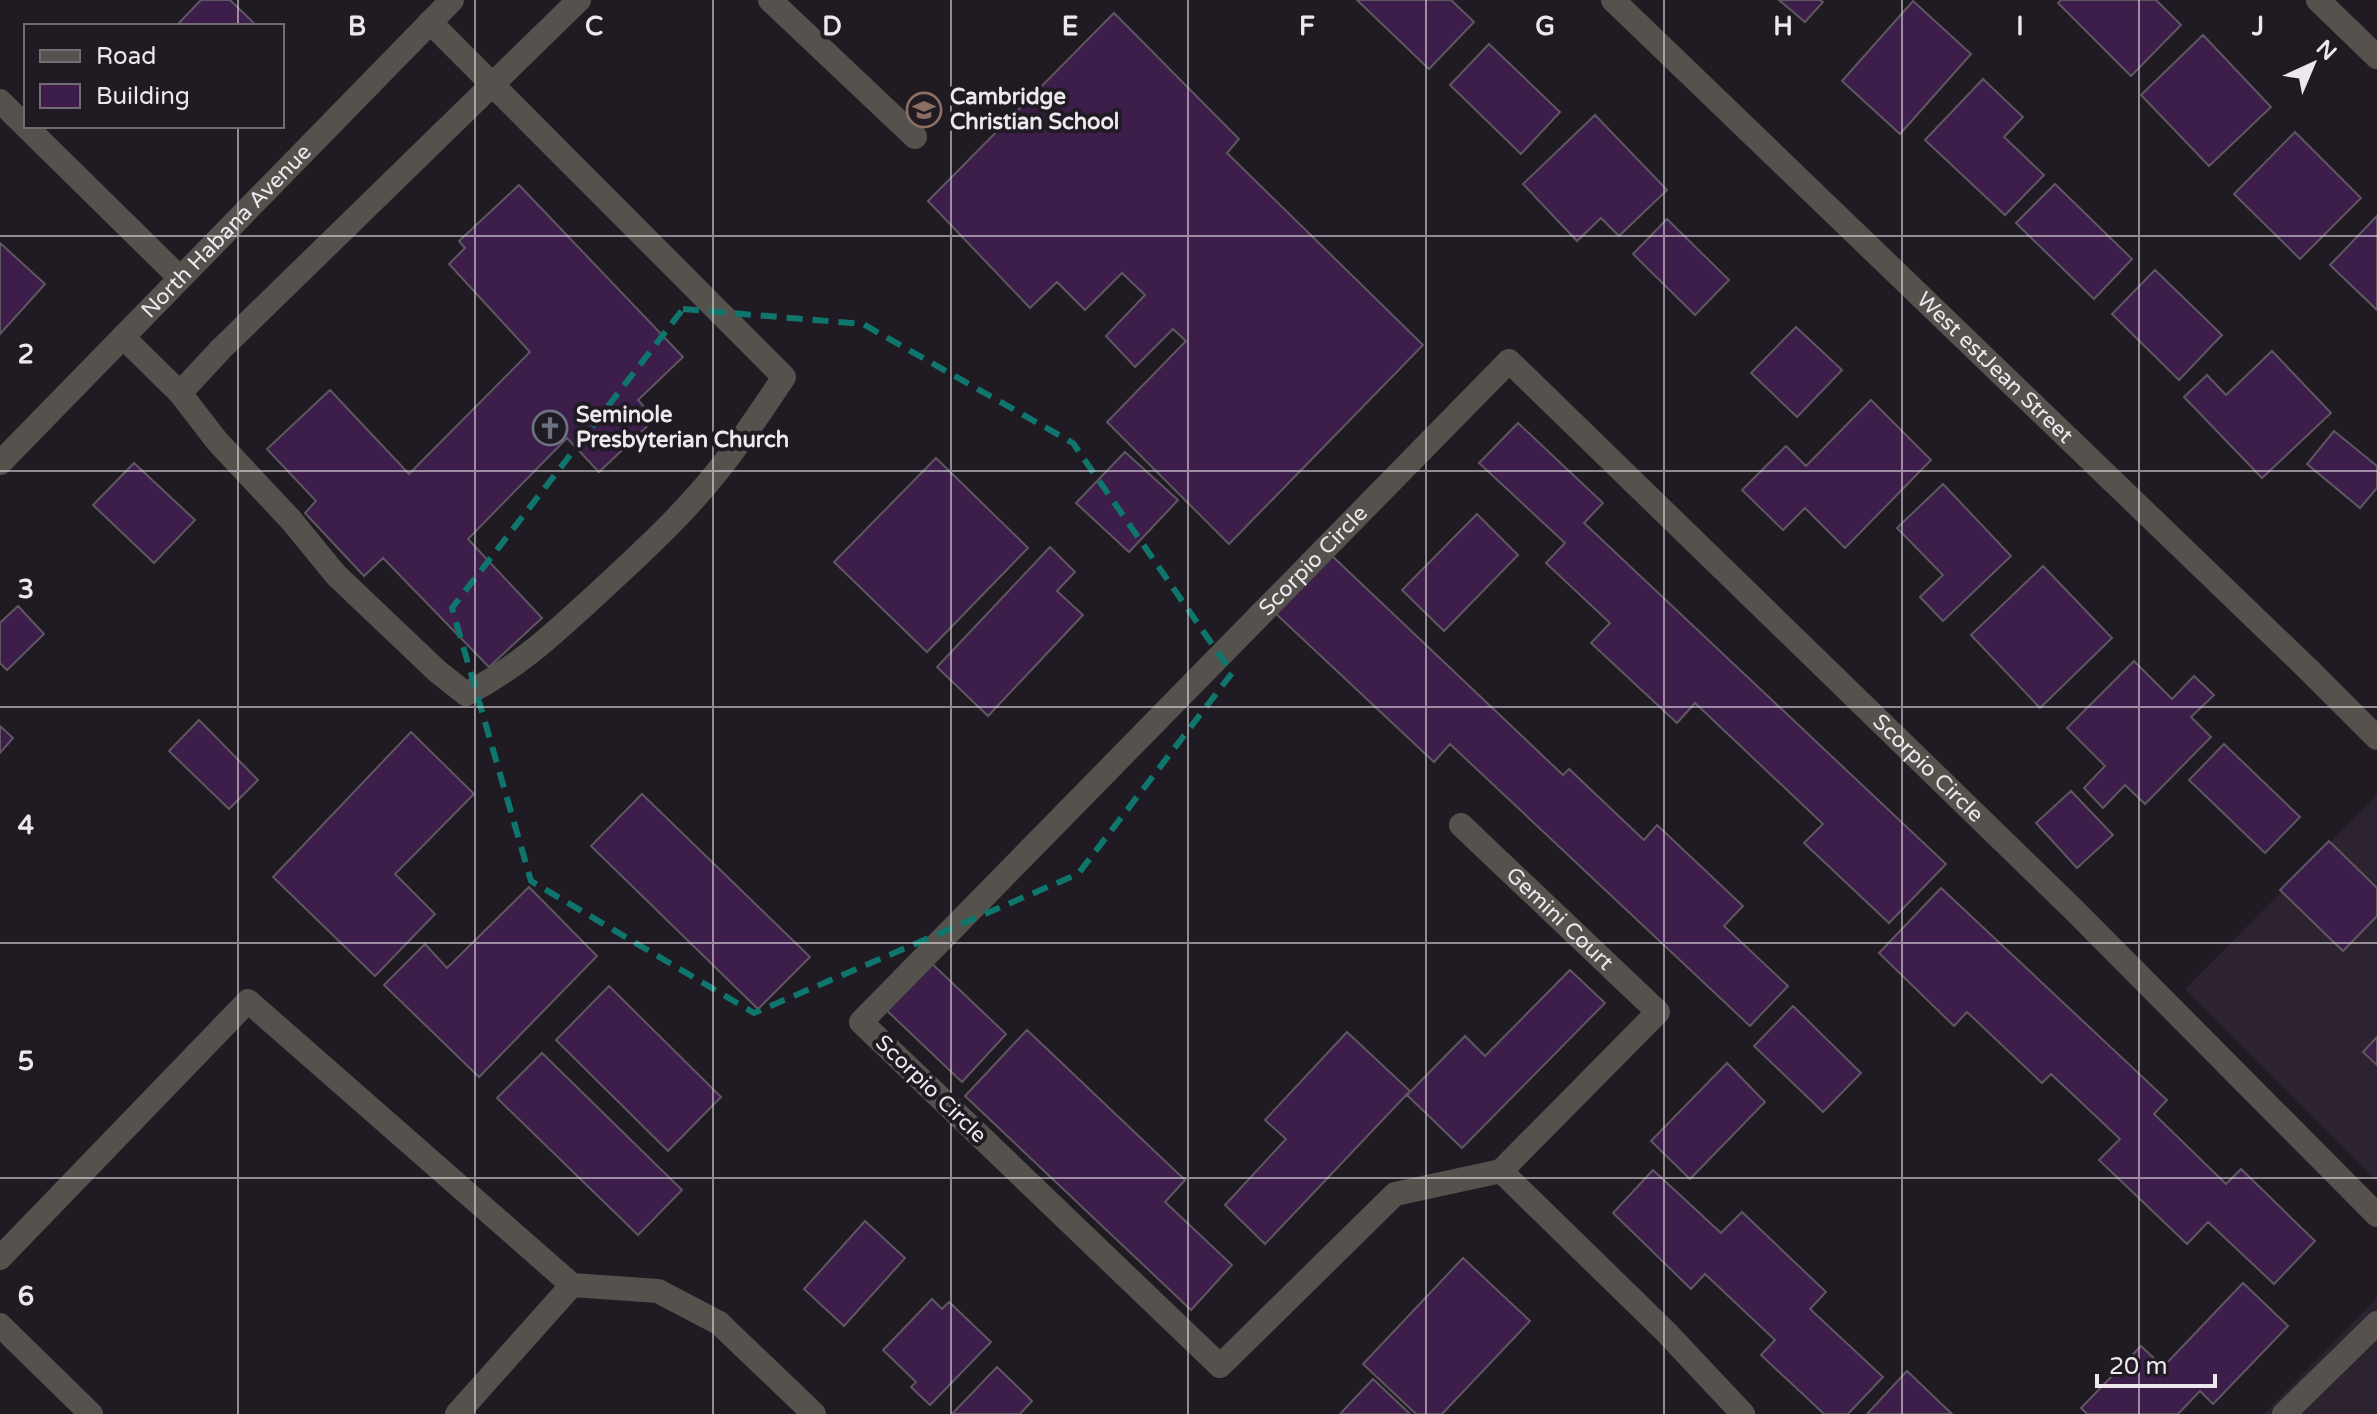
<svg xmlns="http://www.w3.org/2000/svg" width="2377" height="1414" font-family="'Varela Round',sans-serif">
  <rect width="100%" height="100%" fill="#201a23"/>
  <path fill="#2d2330" d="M 2377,795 L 2377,1182 L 2185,989 Z
    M 2377,1298 L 2377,1414 L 2264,1414 Z"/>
  <path fill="#3d1d49" stroke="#5e5761" stroke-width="2" d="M 201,0 L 230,0 L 257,26 L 176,26 Z
    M 1357,0 L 1451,0 L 1474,22 L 1429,69 Z
    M 1779,0 L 1820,0 L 1823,2 L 1805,22 Z
    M 2061,0 L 2156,0 L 2181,25 L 2131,76 L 2058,3 Z
    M 1913,1 L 1971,54 L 1900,134 L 1842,81 Z
    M 1114,13 L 1239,139 L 1227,153 L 1423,345 L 1229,544 L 1107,422 L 1186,341 L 1173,329 L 1135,367 L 1106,336 L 1145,295 L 1122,273 L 1085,310 L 1057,282 L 1030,308 L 928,201 Z
    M 2203,35 L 2271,107 L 2209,166 L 2141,95 Z
    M 1489,44 L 1560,112 L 1521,154 L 1450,85 Z
    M 1983,79 L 2023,117 L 2004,137 L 2044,175 L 2005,215 L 1925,140 Z
    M 1595,115 L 1667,190 L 1619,236 L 1601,218 L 1577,241 L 1523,184 Z
    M 2295,132 L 2361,198 L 2300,259 L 2234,194 Z
    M 2055,184 L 2132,259 L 2094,299 L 2016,223 Z
    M 519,185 L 683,357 L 638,400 L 655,419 L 599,472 L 567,438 L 468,539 L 542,618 L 489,667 L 383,558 L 364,576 L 305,513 L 316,501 L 267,449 L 330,390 L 409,474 L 530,352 L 449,264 L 465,248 L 459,241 Z
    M 2377,216 L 2377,310 L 2330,265 Z
    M 1667,219 L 1729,280 L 1695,315 L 1633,254 Z
    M 0,243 L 45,284 L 0,334 Z
    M 2155,270 L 2222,335 L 2179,380 L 2112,314 Z
    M 1796,327 L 1842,370 L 1797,417 L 1751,373 Z
    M 2272,351 L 2331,413 L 2262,478 L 2184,397 L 2207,375 L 2226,395 Z
    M 1871,400 L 1931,460 L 1845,548 L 1805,508 L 1783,530 L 1742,490 L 1786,446 L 1806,466 Z
    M 1518,423 L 1603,503 L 1584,523 L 1946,864 L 1889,923 L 1804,843 L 1823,824 L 1695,703 L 1677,723 L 1591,643 L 1610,623 L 1546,563 L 1565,543 L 1479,463 Z
    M 2334,431 L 2377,466 L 2377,488 L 2360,508 L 2307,464 Z
    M 1125,452 L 1178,500 L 1129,552 L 1076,503 Z
    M 936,458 L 1028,548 L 927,652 L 834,562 Z
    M 134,463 L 195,520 L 154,563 L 93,505 Z
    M 1943,484 L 2011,556 L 1943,621 L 1920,597 L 1943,575 L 1897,528 Z
    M 1477,514 L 1518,555 L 1444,631 L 1402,590 Z
    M 1050,547 L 1075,572 L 1057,591 L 1083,615 L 988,716 L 937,667 Z
    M 1329,553 L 1563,775 L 1569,769 L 1644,840 L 1657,825 L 1743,906 L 1724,926 L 1788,986 L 1750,1026 L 1450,744 L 1434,762 L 1274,612 Z
    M 2043,566 L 2112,638 L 2040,708 L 1971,635 Z
    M 18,606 L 44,634 L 7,670 L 0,663 L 0,623 Z
    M 2134,661 L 2172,699 L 2194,676 L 2214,695 L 2191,717 L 2211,737 L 2145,804 L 2125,785 L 2103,808 L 2084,788 L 2105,766 L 2067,728 Z
    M 199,720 L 258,780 L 229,809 L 169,751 Z
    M 0,726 L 13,738 L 0,753 Z
    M 411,732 L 474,794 L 395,874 L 435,914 L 375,976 L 273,877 Z
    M 2224,744 L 2300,817 L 2265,853 L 2189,780 Z
    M 2071,791 L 2113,835 L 2077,868 L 2036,823 Z
    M 642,794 L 810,957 L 758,1009 L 591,846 Z
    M 2329,841 L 2377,888 L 2377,916 L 2343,951 L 2280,890 Z
    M 529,887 L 597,956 L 479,1077 L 384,985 L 425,944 L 447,968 Z
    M 1941,888 L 2167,1100 L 2154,1114 L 2226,1184 L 2241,1169 L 2315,1241 L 2274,1284 L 2208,1222 L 2187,1244 L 2099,1160 L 2120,1139 L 2051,1074 L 2042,1083 L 1967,1012 L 1954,1026 L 1879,953 Z
    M 927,959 L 1006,1034 L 962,1082 L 882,1006 Z
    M 1570,970 L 1605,1003 L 1462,1148 L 1407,1095 L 1465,1036 L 1485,1056 Z
    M 609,986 L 721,1097 L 668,1151 L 556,1040 Z
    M 1793,1006 L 1861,1073 L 1823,1112 L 1754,1046 Z
    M 1027,1030 L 1185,1180 L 1165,1202 L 1232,1265 L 1191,1310 L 965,1096 Z
    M 1347,1032 L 1410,1091 L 1265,1244 L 1225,1205 L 1286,1139 L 1265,1120 Z
    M 2377,1037 L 2377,1065 L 2363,1052 Z
    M 542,1053 L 682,1190 L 638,1235 L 497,1098 Z
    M 1727,1063 L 1765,1102 L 1690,1179 L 1651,1141 Z
    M 1653,1170 L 1721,1233 L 1742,1212 L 1826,1292 L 1810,1309 L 1883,1377 L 1848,1414 L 1824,1414 L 1761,1355 L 1775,1340 L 1705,1274 L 1691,1289 L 1613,1213 Z
    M 865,1221 L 905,1258 L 844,1326 L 804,1289 Z
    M 1463,1258 L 1530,1321 L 1442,1414 L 1416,1414 L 1363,1364 Z
    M 2243,1283 L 2288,1326 L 2213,1404 L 2200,1391 L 2178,1414 L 2087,1414 L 2081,1408 L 2141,1346 L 2163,1367 Z
    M 932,1299 L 942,1309 L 949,1302 L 991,1342 L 930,1405 L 911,1387 L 916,1382 L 883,1350 Z
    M 997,1367 L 1032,1401 L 1020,1414 L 952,1414 Z
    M 1907,1371 L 1952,1414 L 1867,1414 Z
    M 1373,1379 L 1410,1414 L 1340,1414 Z"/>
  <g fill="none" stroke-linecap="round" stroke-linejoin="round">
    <path stroke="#55514d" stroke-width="24" d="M 770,0 L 915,137
      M 123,337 L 180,393 L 217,441 L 291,520 L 336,575 L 437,671 L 466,694 C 520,666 552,635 597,594 C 629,564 664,533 693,500 C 728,462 756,419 784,377 L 430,22
      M 180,393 L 221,349 L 579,0
      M 0,1258 L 248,1001 L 572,1285 L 457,1414
      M 572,1285 L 658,1291 L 719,1323
      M 0,1325 L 91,1414
      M 2284,1414 L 2377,1323"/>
    <g stroke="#55514d" stroke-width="24">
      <path id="s1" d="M 1613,0 L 2310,671 L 2377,738"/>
      <path d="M 2318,0 L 2377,57"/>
      <path d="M 0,101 L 180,278"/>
      <path id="s2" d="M 1461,825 L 1658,1012 L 1501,1171"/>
      <path d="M 719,1323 L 814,1414"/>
      <path id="s3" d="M 1743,1414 L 1666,1332 L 1501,1171 L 1395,1194 L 1220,1366 L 861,1022 L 1509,361 L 2074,910 L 2377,1215"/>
    </g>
    <path stroke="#55514d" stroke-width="24" id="s4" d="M 0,463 L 452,0"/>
  </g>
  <path fill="none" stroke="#0f766e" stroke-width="6" stroke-dasharray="16 10" stroke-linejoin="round" d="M 683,309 L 863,324 L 1073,443 L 1232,673 L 1078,874 L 754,1013 L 531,881 L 452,608 Z"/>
  <path fill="none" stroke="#ece8ee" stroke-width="2" stroke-opacity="0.55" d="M 238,0 L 238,26M 475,0 L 475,1414M 713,0 L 713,1414M 951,0 L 951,1414M 1188,0 L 1188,1414M 1426,0 L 1426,1414M 1664,0 L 1664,1414M 1902,0 L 1902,1414M 2139,0 L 2139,1414M 238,126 L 238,1414M 0,236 L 2377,236M 0,471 L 2377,471M 0,707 L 2377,707M 0,943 L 2377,943M 0,1178 L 2377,1178"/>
  <defs>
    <g id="school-ring" transform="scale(1.8)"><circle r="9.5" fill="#201a23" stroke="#8d6e63" stroke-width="1.5"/><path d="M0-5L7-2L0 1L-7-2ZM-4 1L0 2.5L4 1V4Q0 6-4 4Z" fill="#8d6e63"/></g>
    <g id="church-ring" transform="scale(1.8)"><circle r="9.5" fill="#201a23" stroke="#6b7280" stroke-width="1.5"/><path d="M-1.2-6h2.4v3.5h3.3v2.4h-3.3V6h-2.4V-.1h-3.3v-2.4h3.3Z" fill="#6b7280"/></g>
  </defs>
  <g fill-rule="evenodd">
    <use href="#school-ring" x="924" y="110"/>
    <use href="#church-ring" x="550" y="428"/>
  </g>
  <g text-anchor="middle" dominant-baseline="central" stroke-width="8" stroke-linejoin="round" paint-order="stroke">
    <g font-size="22" font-weight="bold" fill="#ece8ee" stroke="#201a23" text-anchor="start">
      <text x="950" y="97">Cambridge<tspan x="950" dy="25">Christian School</tspan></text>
      <text x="576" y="415">Seminole<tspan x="576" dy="25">Presbyterian Church</tspan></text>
    </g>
    <g font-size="22" fill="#ece8ee" stroke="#201a23">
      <text stroke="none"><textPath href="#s4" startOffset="324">North Habana Avenue</textPath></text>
      <text stroke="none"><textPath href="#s1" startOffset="530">West estJean Street</textPath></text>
      <text stroke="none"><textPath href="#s3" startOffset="1840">Scorpio Circle</textPath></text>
      <text stroke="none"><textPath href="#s3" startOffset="2704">Scorpio Circle</textPath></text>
      <text stroke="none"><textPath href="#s2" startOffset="136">Gemini Court</textPath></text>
      <text transform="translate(931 1089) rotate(44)">Scorpio Circle</text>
    </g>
  </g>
  <g font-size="26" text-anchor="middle" font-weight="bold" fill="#ece8ee" stroke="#201a23" stroke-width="8" stroke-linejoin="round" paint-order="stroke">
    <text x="357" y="35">B</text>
    <text x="594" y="35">C</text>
    <text x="832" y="35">D</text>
    <text x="1070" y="35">E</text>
    <text x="1307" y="35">F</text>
    <text x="1545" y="35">G</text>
    <text x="1783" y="35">H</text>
    <text x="2020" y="35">I</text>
    <text x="2258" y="35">J</text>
    <text x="26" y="363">2</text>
    <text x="26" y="598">3</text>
    <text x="26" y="834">4</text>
    <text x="26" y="1070">5</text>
    <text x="26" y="1305">6</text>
  </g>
  <rect x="24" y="24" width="260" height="104" fill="#201a23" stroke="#726c74" stroke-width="2"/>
  <rect x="40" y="50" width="40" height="12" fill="#55514d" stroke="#726c74" stroke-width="2"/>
  <text x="96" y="64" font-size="24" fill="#ece8ee">Road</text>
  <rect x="40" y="84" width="40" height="24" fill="#3d1d49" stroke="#726c74" stroke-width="2"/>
  <text x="96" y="104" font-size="24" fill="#ece8ee">Building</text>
  <g transform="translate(2313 64) rotate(44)" stroke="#201a23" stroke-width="6" paint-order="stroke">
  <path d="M0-6L14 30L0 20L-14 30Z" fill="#ece8ee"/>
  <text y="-12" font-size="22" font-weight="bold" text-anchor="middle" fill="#ece8ee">N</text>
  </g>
  <path d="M2097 1374v12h118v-12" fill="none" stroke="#ece8ee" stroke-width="4"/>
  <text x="2109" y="1374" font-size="24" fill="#ece8ee" stroke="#201a23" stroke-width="6" paint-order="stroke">20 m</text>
</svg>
